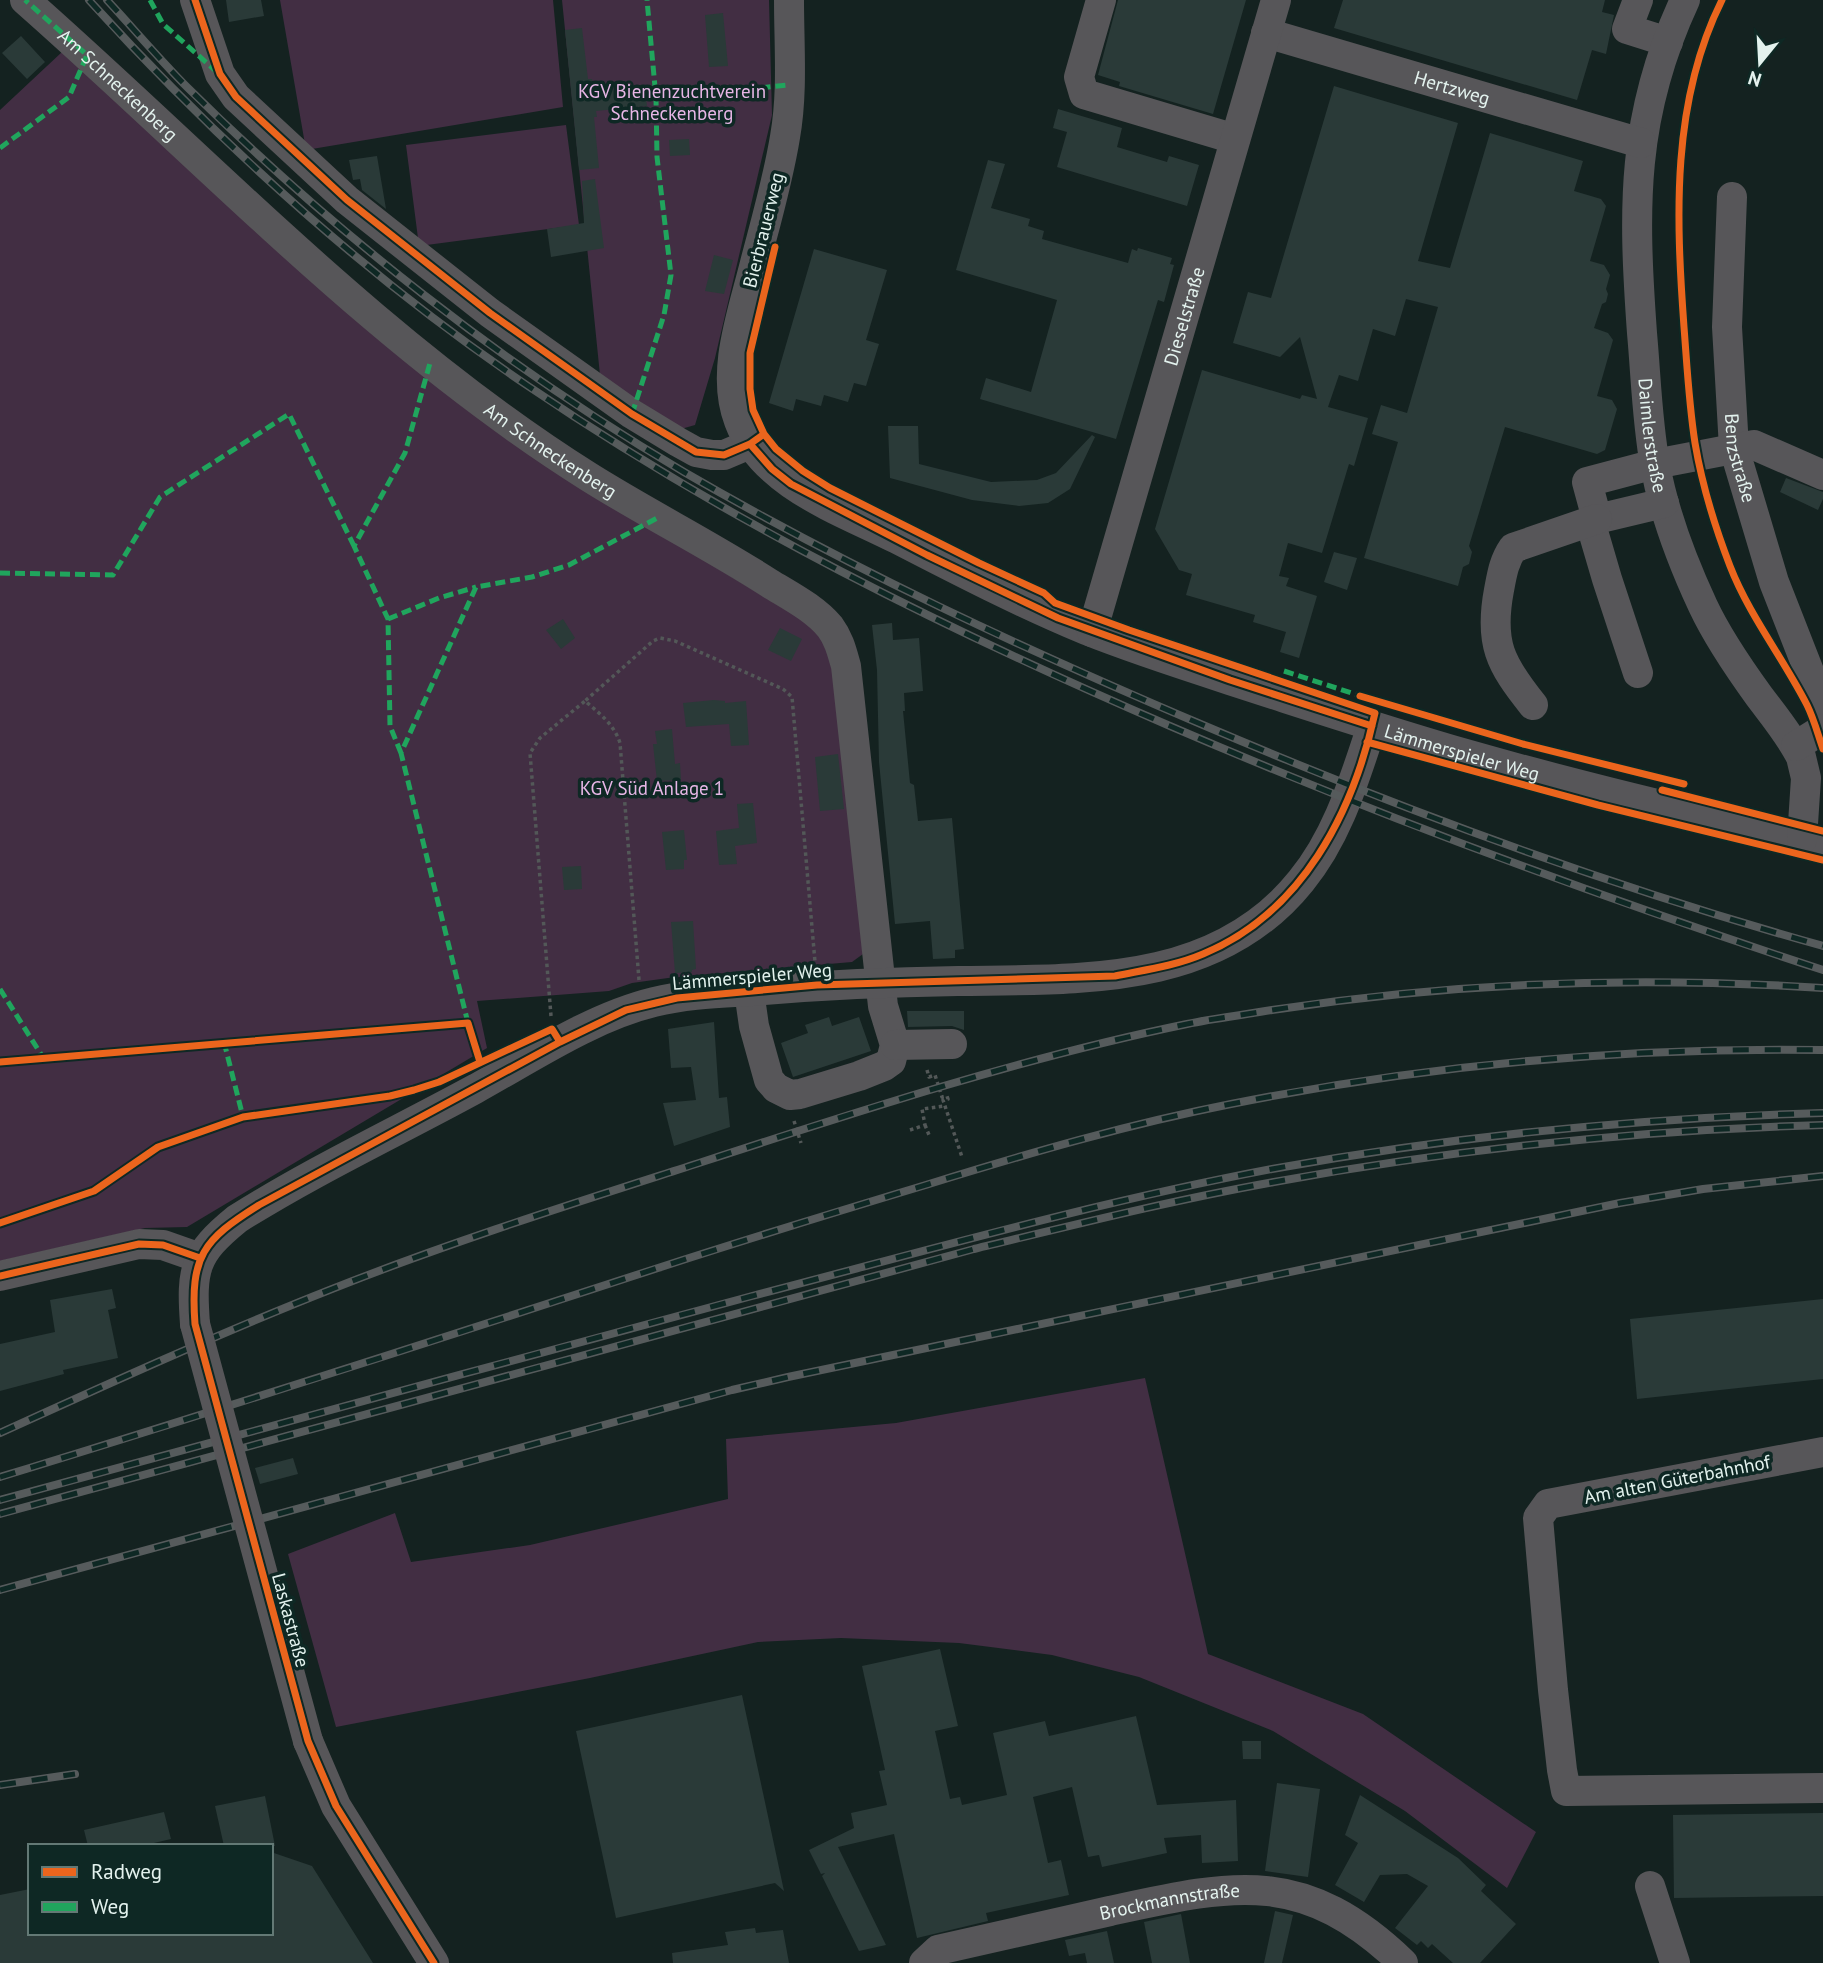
<svg xmlns="http://www.w3.org/2000/svg" width="1823" height="1963" font-family="'PT Sans',sans-serif">
  <rect width="100%" height="100%" fill="#142220"/>
  <path fill="#422e43" d="M 280,0 L 553,0 L 563,107 L 306,150 Z
    M 562,0 L 769,0 L 772,115 L 715,358 L 695,425 L 681,429 L 600,375 Z
    M 62,52 L 684,548 L 811,625 L 831,651 L 863,954 L 852,962 L 668,978 L 632,983 L 609,991 L 477,1001 L 487,1048 L 187,1227 L 145,1228 L 0,1261 L 0,110 Z
    M 566,125 L 579,225 L 419,246 L 406,145 Z
    M 1145,1378 L 1208,1654 L 1363,1714 L 1536,1832 L 1507,1888 L 1405,1811 L 1273,1731 L 1139,1677 L 1052,1655 L 959,1643 L 841,1638 L 758,1642 L 590,1678 L 336,1727 L 288,1554 L 395,1513 L 411,1562 L 530,1545 L 728,1499 L 726,1439 L 896,1423 Z"/>
  <path fill="#2a3a38" d="M 226,0 L 261,0 L 264,16 L 229,22 Z
    M 1118,0 L 1246,0 L 1213,114 L 1119,86 L 1120,82 L 1098,75 Z
    M 1343,0 L 1605,0 L 1602,12 L 1614,15 L 1606,54 L 1592,50 L 1577,100 L 1334,28 Z
    M 723,13 L 728,66 L 709,67 L 705,15 Z
    M 582,28 L 588,79 L 592,79 L 593,92 L 645,87 L 647,106 L 596,111 L 597,117 L 594,117 L 599,168 L 579,170 L 565,30 Z
    M 21,36 L 45,62 L 27,79 L 2,53 Z
    M 1334,86 L 1458,123 L 1418,261 L 1450,268 L 1490,133 L 1583,161 L 1574,191 L 1601,199 L 1606,206 L 1590,261 L 1604,265 L 1610,275 L 1606,289 L 1608,294 L 1606,302 L 1602,304 L 1594,328 L 1608,333 L 1613,340 L 1597,396 L 1612,400 L 1617,409 L 1605,450 L 1597,454 L 1505,427 L 1469,546 L 1472,552 L 1469,564 L 1463,567 L 1458,586 L 1364,558 L 1398,442 L 1372,434 L 1381,405 L 1407,413 L 1438,307 L 1406,299 L 1395,336 L 1373,329 L 1358,381 L 1339,375 L 1328,407 L 1368,418 L 1354,466 L 1349,464 L 1322,553 L 1288,543 L 1279,576 L 1289,578 L 1286,586 L 1317,596 L 1299,658 L 1280,652 L 1286,632 L 1253,622 L 1255,615 L 1186,595 L 1192,574 L 1179,570 L 1155,529 L 1202,370 L 1300,399 L 1302,395 L 1317,399 L 1300,337 L 1280,357 L 1233,343 L 1248,292 L 1271,298 Z
    M 1058,109 L 1122,128 L 1117,147 L 1167,162 L 1169,156 L 1199,165 L 1187,206 L 1057,167 L 1067,132 L 1053,128 Z
    M 689,139 L 690,155 L 670,156 L 669,140 Z
    M 377,156 L 386,209 L 362,190 L 360,179 L 353,180 L 349,160 Z
    M 988,160 L 1005,164 L 991,208 L 1030,219 L 1028,226 L 1044,231 L 1042,239 L 1128,263 L 1132,249 L 1137,251 L 1138,248 L 1172,258 L 1170,264 L 1174,265 L 1164,302 L 1158,300 L 1116,439 L 980,399 L 986,378 L 1031,392 L 1057,300 L 956,270 Z
    M 595,179 L 604,248 L 551,257 L 547,229 L 584,223 L 582,181 Z
    M 814,249 L 887,270 L 866,340 L 879,344 L 866,386 L 854,383 L 848,402 L 824,395 L 821,406 L 796,399 L 793,411 L 769,403 Z
    M 714,255 L 733,260 L 724,294 L 705,291 Z
    M 888,426 L 918,426 L 919,464 L 991,482 L 1037,480 L 1056,473 L 1092,435 L 1095,437 L 1070,489 L 1048,503 L 1019,506 L 972,500 L 890,478 Z
    M 1786,478 L 1823,492 L 1823,499 L 1818,510 L 1780,492 Z
    M 1334,552 L 1357,558 L 1347,590 L 1324,582 Z
    M 563,619 L 575,638 L 561,649 L 546,630 Z
    M 892,623 L 893,640 L 919,638 L 923,691 L 904,693 L 905,711 L 903,711 L 910,783 L 914,785 L 918,821 L 952,818 L 964,949 L 955,950 L 955,958 L 933,959 L 930,921 L 895,924 L 879,762 L 877,670 L 872,625 Z
    M 780,628 L 802,639 L 791,661 L 768,650 Z
    M 714,700 L 725,701 L 725,703 L 746,701 L 749,745 L 731,746 L 729,724 L 686,727 L 683,703 Z
    M 672,729 L 675,764 L 680,763 L 681,780 L 657,781 L 653,744 L 657,744 L 655,731 Z
    M 838,754 L 844,809 L 820,811 L 815,757 Z
    M 753,803 L 757,843 L 735,846 L 737,864 L 719,865 L 716,831 L 739,828 L 737,804 Z
    M 684,830 L 687,860 L 684,860 L 684,869 L 666,870 L 662,832 Z
    M 581,866 L 582,889 L 564,890 L 562,867 Z
    M 693,921 L 696,969 L 692,970 L 692,972 L 675,973 L 671,922 Z
    M 907,1011 L 964,1011 L 964,1030 L 952,1026 L 908,1027 Z
    M 829,1017 L 832,1026 L 859,1017 L 871,1051 L 793,1077 L 781,1043 L 808,1033 L 805,1025 Z
    M 714,1022 L 719,1098 L 727,1097 L 730,1127 L 674,1146 L 663,1103 L 696,1100 L 691,1067 L 671,1068 L 668,1029 Z
    M 112,1289 L 116,1308 L 108,1310 L 118,1358 L 63,1370 L 64,1374 L 0,1391 L 0,1344 L 55,1332 L 50,1300 Z
    M 1823,1299 L 1823,1379 L 1637,1399 L 1630,1319 Z
    M 293,1458 L 298,1474 L 260,1484 L 255,1468 Z
    M 940,1649 L 958,1726 L 935,1731 L 950,1799 L 960,1797 L 962,1805 L 1007,1795 L 993,1733 L 1045,1721 L 1049,1736 L 1136,1716 L 1157,1805 L 1236,1800 L 1238,1861 L 1202,1863 L 1201,1835 L 1164,1838 L 1167,1853 L 1102,1867 L 1099,1855 L 1088,1857 L 1072,1787 L 1033,1797 L 1048,1863 L 1061,1860 L 1069,1895 L 986,1913 L 988,1921 L 917,1938 L 894,1834 L 838,1847 L 886,1945 L 859,1951 L 822,1876 L 825,1873 L 821,1874 L 809,1850 L 854,1828 L 851,1813 L 887,1805 L 879,1771 L 885,1770 L 862,1666 Z
    M 742,1695 L 784,1891 L 775,1883 L 616,1918 L 576,1731 Z
    M 1242,1741 L 1261,1741 L 1261,1759 L 1243,1759 Z
    M 1277,1783 L 1320,1789 L 1308,1877 L 1265,1871 Z
    M 1360,1795 L 1458,1858 L 1486,1885 L 1481,1891 L 1516,1924 L 1480,1963 L 1453,1963 L 1432,1944 L 1428,1948 L 1421,1941 L 1417,1945 L 1395,1928 L 1428,1886 L 1407,1874 L 1380,1875 L 1364,1902 L 1335,1885 L 1358,1843 L 1345,1835 Z
    M 265,1796 L 275,1846 L 224,1846 L 215,1806 Z
    M 164,1812 L 171,1839 L 141,1846 L 88,1846 L 84,1830 Z
    M 1823,1813 L 1823,1896 L 1674,1898 L 1673,1815 Z
    M 271,1852 L 312,1866 L 373,1963 L 0,1963 L 0,1895 L 30,1889 L 30,1933 L 271,1933 Z
    M 1275,1911 L 1293,1915 L 1282,1963 L 1264,1963 Z
    M 1181,1914 L 1190,1963 L 1152,1963 L 1144,1922 Z
    M 755,1928 L 756,1933 L 783,1930 L 789,1963 L 673,1963 L 672,1953 L 728,1945 L 725,1932 Z
    M 1107,1931 L 1114,1963 L 1087,1963 L 1085,1953 L 1069,1956 L 1065,1940 Z"/>
  <g fill="none" stroke-linecap="round" stroke-linejoin="round">
    <path stroke="#535858" stroke-width="3.5" stroke-dasharray="3.5 3.5" stroke-linecap="butt" d="M 639,980 L 620,743 C 614,724 599,713 585,701 L 653,641 L 660,638 L 675,641 L 783,689 L 792,697 L 815,962
      M 551,1016 L 530,753 L 540,738 L 585,701
      M 927,1070 L 929,1077 L 935,1075 L 942,1097 L 947,1096 L 948,1099 L 943,1100 L 962,1157
      M 794,1121 L 801,1143
      M 925,1125 L 929,1135
      M 910,1130 L 925,1125 L 922,1109 L 945,1106"/>
    <g stroke="#575659" stroke-width="30">
      <path id="s1" d="M 25,0 C 210,163 379,345 589,477 C 648,514 710,545 769,583 C 790,596 814,608 830,627 C 839,639 842,652 846,666 L 883,1006 L 895,1045 L 891,1061 L 884,1066 L 859,1076 L 800,1094 L 790,1095 L 776,1088 L 769,1080 L 754,1026 L 749,991"/>
      <path d="M 195,0 L 220,74 L 236,97 L 347,200 L 490,313 L 632,414 L 678,442 L 696,452 L 712,455 L 724,455 L 750,444"/>
      <path id="s2" d="M 789,0 C 789,46 793,92 785,137 C 778,180 766,221 755,263 C 743,312 720,372 739,421 C 763,485 840,510 897,539 C 959,571 1021,603 1086,630 C 1151,656 1219,676 1285,698 C 1344,717 1403,736 1462,753 C 1581,787 1703,815 1823,844"/>
      <path d="M 1101,0 L 1079,77 L 1084,94 L 1235,139"/>
      <path d="M 1638,0 L 1627,29 L 1668,42"/>
      <path id="s3" d="M 1685,0 C 1631,116 1633,208 1642,333 C 1646,377 1647,421 1655,465 C 1664,514 1682,561 1703,606 C 1718,638 1738,667 1759,696 C 1774,716 1790,735 1801,757 L 1806,778 L 1802,839"/>
      <path id="s4" d="M 1266,33 L 1641,143"/>
      <path id="s5" d="M 1732,197 L 1727,327 L 1734,448 L 1774,582 L 1823,707"/>
      <path d="M 1664,503 L 1597,519 L 1587,482 L 1655,464 L 1754,445 L 1823,475"/>
      <path d="M 1590,521 L 1607,579 L 1638,673"/>
      <path id="s6" d="M 1092,632 L 1276,0"/>
      <path d="M 1533,705 C 1500,664 1489,643 1499,590 C 1502,574 1504,561 1513,548 L 1597,519"/>
      <path d="M 1796,746 L 1823,729"/>
      <path d="M 895,1045 L 952,1044"/>
      <path d="M 0,1276 L 139,1244 L 163,1245 L 200,1258"/>
      <path d="M 195,1324 C 191,1269 194,1254 237,1219 C 313,1171 396,1132 475,1089 C 531,1058 592,1017 654,1002 C 686,994 720,993 752,991 C 821,985 889,982 958,981 C 1080,979 1216,987 1301,881 C 1338,836 1354,780 1372,726"/>
      <path d="M 1823,1452 L 1548,1504 L 1538,1518 L 1553,1690 L 1562,1770 L 1566,1791 L 1823,1788"/>
      <path d="M 308,1741 L 336,1806 L 434,1963"/>
      <path d="M 1650,1886 L 1675,1963"/>
      <path id="s7" d="M 924,1963 L 938,1950 C 995,1937 1053,1924 1110,1911 C 1234,1884 1303,1867 1403,1963"/>
    </g>
    <g stroke="#565b5c" stroke-width="8">
      <path id="rail" d="M 89,0 C 220,144 367,277 528,386 C 730,523 947,630 1170,726 C 1384,818 1602,898 1823,970
        M 107,0 C 134,29 160,60 188,88 C 335,233 505,367 684,472 C 851,569 1026,650 1203,725 C 1405,811 1612,887 1823,946
        M 0,1433 C 110,1383 220,1333 332,1289 C 453,1241 578,1202 702,1162 C 862,1110 1022,1058 1187,1024 C 1215,1018 1244,1015 1272,1010 C 1455,982 1639,976 1823,988
        M 0,1477 C 220,1410 439,1339 658,1268 C 748,1239 839,1211 929,1184 C 1029,1153 1129,1124 1231,1104 C 1426,1065 1624,1047 1823,1050
        M 0,1500 C 251,1432 501,1363 752,1296 C 925,1251 1097,1202 1272,1169 C 1454,1136 1638,1118 1823,1113
        M 0,1514 L 974,1249 C 1074,1225 1173,1200 1274,1182 C 1456,1149 1639,1130 1823,1125
        M 0,1590 L 732,1390 L 788,1377 L 1620,1203 L 1703,1189 L 1823,1176
        M 0,1785 L 75,1774"/>
    </g>
    <use href="#rail" stroke="#0e2824" stroke-width="5" stroke-dasharray="16" stroke-linecap="butt"/>
    <path stroke="#575659" stroke-width="30" d="M 195,1324 L 308,1741"/>
    <path stroke="#20a55d" stroke-width="5" stroke-dasharray="10 5" stroke-linecap="butt" d="M 150,0 L 163,24 L 218,73
      M 656,98 L 789,85
      M 0,148 L 69,97 L 87,55 L 25,0
      M 632,414 L 664,315 L 671,275 L 657,157 L 656,98 L 647,0
      M 0,573 L 113,575 L 160,497 L 289,414 L 354,546
      M 388,619 L 439,598 L 476,587
      M 1284,671 L 1364,697
      M 401,753 L 390,726 L 388,619 L 354,546 L 405,453 L 430,363
      M 0,989 L 44,1059
      M 468,1023 L 401,753 L 476,587 L 532,577 L 569,565 L 659,517
      M 224,1042 L 243,1117"/>
    <g stroke="#0e2824" stroke-width="11">
      <path id="cycleway" d="M 195,0 L 220,74 L 236,97 L 347,200 L 490,313 L 632,414 L 696,452 L 724,455 L 750,444 L 764,434
        M 1722,0 C 1671,102 1676,217 1684,327 C 1687,366 1689,405 1695,443 C 1702,485 1715,527 1730,566 C 1749,615 1783,658 1807,705 C 1814,719 1818,735 1823,749
        M 750,444 L 772,469 L 791,484 L 927,555 L 1058,618 L 1230,680 L 1372,726
        M 1360,696 L 1523,744 L 1684,784
        M 1367,742 L 1598,805 L 1823,860
        M 1662,790 L 1823,831
        M 0,1062 L 468,1023 L 480,1062
        M 0,1223 L 94,1191 L 158,1147 L 243,1117 L 390,1096 L 414,1090 L 439,1082 L 552,1029 L 560,1042
        M 0,1276 L 139,1244 L 163,1245 L 200,1258
        M 434,1963 L 336,1806 L 308,1741 L 195,1324 C 190,1256 203,1240 259,1205 L 560,1042 L 626,1010 L 677,998 L 817,985 L 1115,976 C 1144,970 1175,966 1203,954 C 1302,913 1353,813 1375,713 L 1129,630 L 1055,603 L 1044,593 L 979,563 L 830,488 L 803,471 L 776,449 L 764,434 L 753,410 L 750,389 L 750,353 L 775,247"/>
    </g>
    <use href="#cycleway" stroke="#eb651d" stroke-width="7"/>
  </g>
  <g text-anchor="middle" dominant-baseline="central" stroke-width="7" stroke-linejoin="round" paint-order="stroke">
    <g font-size="19" fill="#e3f2ee" stroke="#0e2824">
      <text stroke="none"><textPath href="#s1" startOffset="126">Am Schneckenberg</textPath></text>
      <text stroke="none"><textPath href="#s4" startOffset="194">Hertzweg</textPath></text>
      <text transform="translate(763 230) rotate(-76)">Bierbrauerweg</text>
      <text stroke="none"><textPath href="#s6" startOffset="329">Dieselstraße</textPath></text>
      <text stroke="none"><textPath href="#s3" startOffset="443">Daimlerstraße</textPath></text>
      <text stroke="none"><textPath href="#s1" startOffset="693">Am Schneckenberg</textPath></text>
      <text stroke="none"><textPath href="#s5" startOffset="262">Benzstraße</textPath></text>
      <text stroke="none"><textPath href="#s2" startOffset="1236">Lämmerspieler Weg</textPath></text>
      <text transform="translate(752 976) rotate(-5)">Lämmerspieler Weg</text>
      <text transform="translate(1677 1479) rotate(-11)">Am alten Güterbahnhof</text>
      <text transform="translate(291 1620) rotate(75)">Laskastraße</text>
      <text stroke="none"><textPath href="#s7" startOffset="256">Brockmannstraße</textPath></text>
    </g>
    <g font-size="19" fill="#e7b6e6" stroke="#0e2824">
      <text x="672" y="91">KGV Bienenzuchtverein<tspan x="672" dy="22">Schneckenberg</tspan></text>
      <text x="652" y="788">KGV Süd Anlage 1</text>
    </g>
  </g>
  <rect x="28" y="1844" width="245" height="91" fill="#0e2824" stroke="#637975" stroke-width="2"/>
  <rect x="42" y="1867" width="35" height="10" fill="#eb651d" stroke="#637975" stroke-width="2"/>
  <text x="91" y="1879" font-size="21" fill="#e3f2ee">Radweg</text>
  <rect x="42" y="1902" width="35" height="10" fill="#20a55d" stroke="#637975" stroke-width="2"/>
  <text x="91" y="1914" font-size="21" fill="#e3f2ee">Weg</text>
  <g transform="translate(1760 63) rotate(198)" stroke="#0e2824" stroke-width="5" paint-order="stroke">
  <path d="M0-5L12 26L0 18L-12 26Z" fill="#e3f2ee"/>
  <text y="-10" font-size="19" font-weight="bold" text-anchor="middle" fill="#e3f2ee">N</text>
  </g>
</svg>
